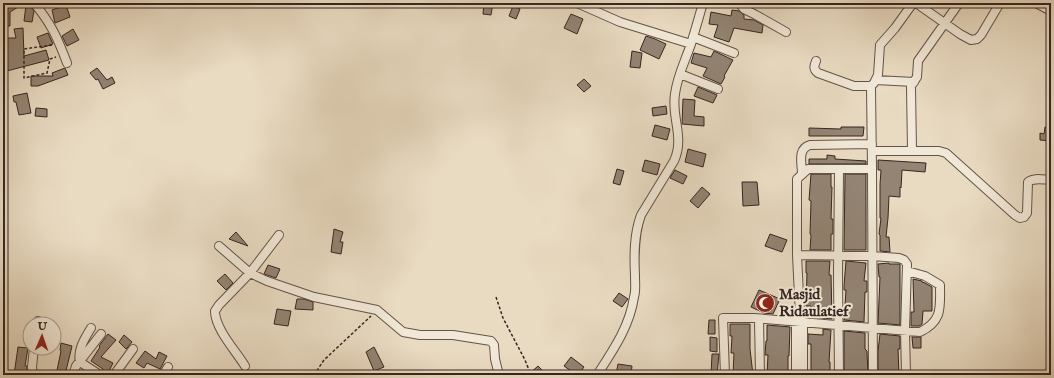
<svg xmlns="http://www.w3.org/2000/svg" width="1054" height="378" font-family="'IM FELL English',serif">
  <rect width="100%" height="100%" fill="#e9dbc2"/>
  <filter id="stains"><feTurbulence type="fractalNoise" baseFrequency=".005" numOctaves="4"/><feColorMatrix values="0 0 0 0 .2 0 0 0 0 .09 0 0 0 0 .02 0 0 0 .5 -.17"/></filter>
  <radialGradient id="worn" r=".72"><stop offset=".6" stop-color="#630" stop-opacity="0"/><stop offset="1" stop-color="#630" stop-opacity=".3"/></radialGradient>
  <path fill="#938474" stroke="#362620" d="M 484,3 L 493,3 L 491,15 L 483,14 Z
    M 26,5 L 29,5 L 34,11 L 32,22 L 24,21 Z
    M 66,5 L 70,17 L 55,23 L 52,10 Z
    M 4,6 L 18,7 L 10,12 L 10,26 L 5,26 Z
    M 513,6 L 520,9 L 516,19 L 509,16 Z
    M 732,10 L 739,11 L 744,15 L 744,19 L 754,20 L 763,25 L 762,33 L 734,28 L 729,42 L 714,37 L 718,25 L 709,24 L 711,12 L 731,16 Z
    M 571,14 L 583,19 L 577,34 L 564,28 Z
    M 23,28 L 24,56 L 46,50 L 49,60 L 3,72 L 3,40 L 5,44 L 5,38 L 16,38 L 14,29 Z
    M 73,29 L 79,40 L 67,46 L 62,36 Z
    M 48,33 L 53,44 L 41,48 L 37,37 Z
    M 646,36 L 655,39 L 666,44 L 659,59 L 640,50 Z
    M 632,51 L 642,53 L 640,68 L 630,67 Z
    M 714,51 L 733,60 L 724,76 L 725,77 L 721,84 L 703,76 L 707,68 L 691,63 L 694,53 L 711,57 Z
    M 65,68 L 68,75 L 38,86 L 31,86 L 31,76 L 53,76 L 52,73 Z
    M 97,68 L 107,80 L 112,77 L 115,83 L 103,89 L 98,79 L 96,80 L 90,73 Z
    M 584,79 L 591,86 L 584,92 L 577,85 Z
    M 698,87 L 717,95 L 713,103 L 694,96 Z
    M 27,93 L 31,113 L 19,115 L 16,102 L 14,102 L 13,96 Z
    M 683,99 L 695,100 L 694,116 L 704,117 L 704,126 L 682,124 Z
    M 666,106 L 667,114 L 653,116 L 652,108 Z
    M 36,108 L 47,109 L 47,117 L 35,116 Z
    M 655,125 L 670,129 L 667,140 L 652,136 Z
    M 841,127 L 864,127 L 863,136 L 809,136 L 809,128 L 841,129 Z
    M 1045,127 L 1051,127 L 1050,141 L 1040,140 L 1040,133 L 1044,134 Z
    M 688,149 L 706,154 L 703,167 L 685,162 Z
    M 827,155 L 835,156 L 835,159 L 866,161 L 866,164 L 809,164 L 809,159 L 827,159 Z
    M 645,160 L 660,164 L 657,175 L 642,171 Z
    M 878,160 L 926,163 L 925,172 L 902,170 L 901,188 L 900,187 L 900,197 L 889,196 L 888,218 L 886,237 L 889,237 L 890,252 L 880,251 L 880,235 L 879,234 L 881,218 L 880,218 L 880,184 L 881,170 L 878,170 Z
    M 617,169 L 624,171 L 620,185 L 613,183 Z
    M 675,170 L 687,176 L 683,184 L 670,178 Z
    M 811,174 L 831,174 L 831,187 L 832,187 L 831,219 L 833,219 L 833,234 L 831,234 L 831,250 L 810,250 L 811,235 L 810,234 L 811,201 L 809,200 Z
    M 845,174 L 866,174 L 866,250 L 844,250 Z
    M 742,182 L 757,182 L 759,205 L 743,206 Z
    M 702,187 L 710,194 L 698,208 L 690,201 Z
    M 334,229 L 343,232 L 340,242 L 343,242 L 341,254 L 331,252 Z
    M 236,232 L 248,246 L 229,239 Z
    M 770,234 L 787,240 L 782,252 L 765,246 Z
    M 806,261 L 830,261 L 829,275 L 831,275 L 832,319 L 809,317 L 811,306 L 806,306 L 807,273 L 806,273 Z
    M 846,261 L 866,263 L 864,281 L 867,281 L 867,292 L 865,292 L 864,322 L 844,320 L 846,290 L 844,290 L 844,286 Z
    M 889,263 L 889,264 L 900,264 L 900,325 L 878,323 L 880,277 L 879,277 L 878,264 Z
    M 268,265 L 280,269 L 276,278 L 264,274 Z
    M 225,274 L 233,283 L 226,290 L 217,281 Z
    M 913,279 L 922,281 L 922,282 L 925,283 L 932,287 L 932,311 L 923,311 L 922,324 L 919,326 L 911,326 L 911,312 L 914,312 Z
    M 759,290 L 780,299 L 773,314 L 764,313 L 751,307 Z
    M 619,293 L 628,299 L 622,307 L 613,301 Z
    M 297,299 L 304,299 L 313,302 L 313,310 L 295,309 Z
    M 277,309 L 291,311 L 288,326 L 274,324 Z
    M 709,320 L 715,320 L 715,334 L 708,334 Z
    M 730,324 L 750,324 L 750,349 L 753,375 L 733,375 L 734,353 L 731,353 L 732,336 L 730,336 Z
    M 767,325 L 790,327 L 789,356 L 788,356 L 788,375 L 767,375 L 768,355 L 765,355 L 766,341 L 767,341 Z
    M 823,329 L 831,330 L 829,362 L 830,362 L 830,375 L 811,375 L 811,344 L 808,344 L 808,334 L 823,335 Z
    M 844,331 L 865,333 L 865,349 L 867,351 L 868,375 L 844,375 Z
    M 108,334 L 116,340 L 101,357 L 113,363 L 107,375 L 105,375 L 105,372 L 103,370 L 103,369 L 91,361 L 100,347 L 99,346 Z
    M 880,334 L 900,336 L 900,349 L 898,349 L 899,375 L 878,375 L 878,351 Z
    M 124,335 L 132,342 L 126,349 L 119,342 Z
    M 710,337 L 717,338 L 717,352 L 710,351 Z
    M 912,337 L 921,337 L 921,348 L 913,348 Z
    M 61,343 L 72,346 L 65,375 L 56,375 L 61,351 L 60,350 Z
    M 18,347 L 28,348 L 25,366 L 27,366 L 27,368 L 26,375 L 14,375 Z
    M 374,347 L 384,367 L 374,371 L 366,352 Z
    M 145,351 L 156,359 L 159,352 L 167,356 L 160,369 L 147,363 L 144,368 L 136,363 Z
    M 712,354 L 719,354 L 717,375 L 711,375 Z
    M 571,357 L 584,367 L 578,375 L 577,375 L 564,366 Z
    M 618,364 L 632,366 L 631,375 L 616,374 Z
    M 538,366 L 547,375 L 528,375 Z"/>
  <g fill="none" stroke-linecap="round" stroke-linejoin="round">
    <g stroke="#635348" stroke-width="10">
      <path id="street" d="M 34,3 C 51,23 58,39 67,63
        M 577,3 L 620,22 L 691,44
        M 739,3 L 744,9 L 756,15 L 786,32
        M 916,3 L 960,34 L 971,40 L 977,39 L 981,35 L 1000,3
        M 1036,3 L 1051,11
        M 693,37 L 734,53
        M 816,61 C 814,66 813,69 818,73 L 854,86 L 871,86 L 874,83 L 878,75 L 880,45 L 895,28 L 913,3
        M 680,74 L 718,89
        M 876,80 L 914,82
        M 872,151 L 939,151 L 946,153 L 1015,215 L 1020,218 L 1024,217 L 1027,213 L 1028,182 C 1034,177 1044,180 1051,180
        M 912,151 L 911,86 L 917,77 L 918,61 L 959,3
        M 872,169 L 873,375
        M 802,174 C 802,163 797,149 810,145 L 872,144
        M 219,246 L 250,273 L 267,281 L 314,297 L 377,310 L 403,332 L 420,335 L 453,335 L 491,341 L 494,345 L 495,359 L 499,375
        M 797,255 L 872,256 L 899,258 L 904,260 L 907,264 L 905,331 L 906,375
        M 759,319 L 760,375
        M 38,324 L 38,321
        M 91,328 C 85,338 77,350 80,362 L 100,375
        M 245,366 C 236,351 215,329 215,311 L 219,305 L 250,273 L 279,235
        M 33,375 L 32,367 L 34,348
        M 73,375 L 76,366 L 101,334
        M 114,375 L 133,349
        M 163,375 L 168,367
        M 598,375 L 599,372 C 614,349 630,325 634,297 C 636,291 635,283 635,276 C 634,255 634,234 641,215 L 674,161 C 685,137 671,118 675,94 C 677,77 685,61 691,44 C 695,31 699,17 703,3
        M 725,375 L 723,318 L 754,318 L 920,332 C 943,321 940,307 940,285 L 925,276 L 907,271
        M 796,375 L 796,321 L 799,317
        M 803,375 L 803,322 L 800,316 L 797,255 L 797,179 L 808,169 L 872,169 L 871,86
        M 839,375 L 838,275 L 839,169"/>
    </g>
    <path stroke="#362620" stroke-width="1.5" stroke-dasharray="3 2" stroke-linecap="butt" d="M 7,6 L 8,3
      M 52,45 L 24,49 L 24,78 L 47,73 L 50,59 L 56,57
      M 496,297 L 503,318 L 525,360 L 531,375
      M 314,375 L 324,360 L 371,316
      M 561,375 L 564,371"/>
    <use href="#street" stroke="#f1e8d7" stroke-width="8"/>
  </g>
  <defs>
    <g id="mosque-disc" transform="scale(1)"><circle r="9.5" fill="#8f2418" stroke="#f1e8d7"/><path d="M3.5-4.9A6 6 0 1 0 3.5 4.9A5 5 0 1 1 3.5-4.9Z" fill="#fff"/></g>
  </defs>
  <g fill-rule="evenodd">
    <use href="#mosque-disc" x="765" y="303"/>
  </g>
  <g text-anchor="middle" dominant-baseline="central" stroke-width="4" stroke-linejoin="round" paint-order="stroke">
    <g font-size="15" font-weight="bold" fill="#362620" stroke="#f1e8d7" text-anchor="start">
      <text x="779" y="294">Masjid<tspan x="779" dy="17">Ridaulatief</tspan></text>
    </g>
  </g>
  <rect width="1054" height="378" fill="none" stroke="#e9dbc2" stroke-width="16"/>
  <rect x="4" y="4" width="1046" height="370" fill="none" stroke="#362620" stroke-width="2"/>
  <rect x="8" y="8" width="1038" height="362" fill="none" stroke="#362620"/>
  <g transform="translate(42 336) rotate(2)"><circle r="19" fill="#f1e8d7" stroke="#a69a8e"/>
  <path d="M0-3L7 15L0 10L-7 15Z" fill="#8f2418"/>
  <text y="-6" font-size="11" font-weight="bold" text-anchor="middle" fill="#362620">U</text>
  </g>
  <rect width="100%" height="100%" filter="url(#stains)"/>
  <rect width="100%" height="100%" fill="url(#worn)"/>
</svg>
